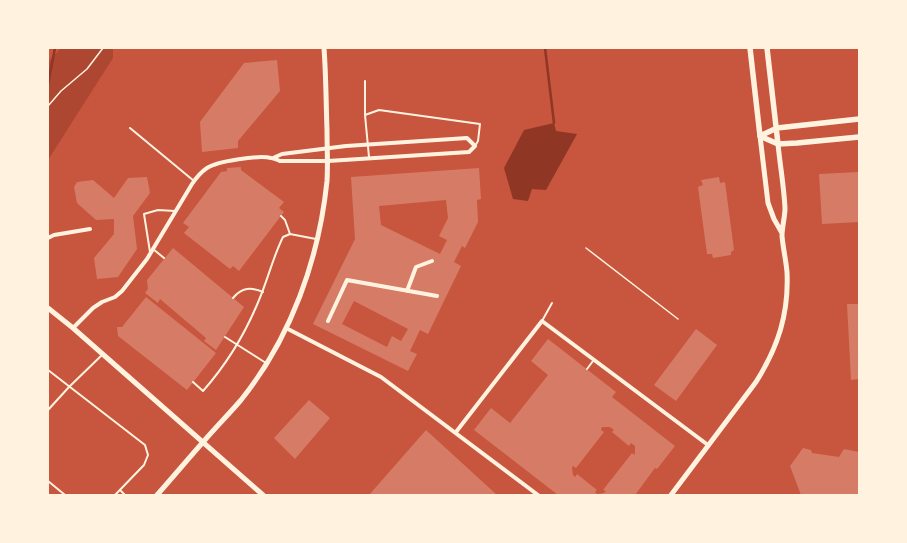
<svg xmlns="http://www.w3.org/2000/svg" width="907" height="543" font-family="Helvetica,sans-serif">
  <rect width="100%" height="100%" fill="#c8553d"/>
  <path fill="#ae4732" d="M 61,48 L 113,48 L 113,58 L 48,160 L 48,62 Z"/>
  <path fill="#8f3625" d="M 554,123 L 556,131 L 577,134 L 546,190 L 532,189 L 528,201 L 513,199 L 504,168 L 524,130 Z"/>
  <g fill="none" stroke-linecap="round" stroke-linejoin="round">
    <path stroke="#8f3625" stroke-width="2.5" d="M 545,48 L 554,123
      M 48,84 L 55,48"/>
  </g>
  <path fill="#d67c66" fill-rule="evenodd" d="M 277,60 L 280,91 L 238,141 L 238,148 L 202,152 L 200,122 L 244,63 Z
    M 241,167 L 241,170 L 284,202 L 279,208 L 284,212 L 239,271 L 233,266 L 230,269 L 184,233 L 189,227 L 183,223 L 221,172 L 227,171 L 227,168 Z
    M 479,168 L 481,199 L 477,200 L 478,222 L 465,248 L 462,246 L 454,262 L 461,266 L 428,334 L 420,330 L 410,351 L 417,354 L 408,371 L 313,324 L 355,239 L 351,177 ZM 446,200 L 448,218 L 439,236 L 447,240 L 440,254 L 381,225 L 379,206 ZM 354,301 L 408,329 L 401,341 L 392,336 L 387,347 L 342,324 Z
    M 859,172 L 859,222 L 822,224 L 819,174 Z
    M 147,177 L 150,193 L 133,216 L 137,249 L 118,277 L 97,279 L 94,258 L 114,234 L 114,219 L 96,220 L 77,203 L 74,187 L 77,182 L 93,180 L 114,198 L 128,178 Z
    M 719,177 L 720,183 L 725,182 L 734,250 L 731,252 L 731,255 L 713,258 L 712,254 L 707,254 L 698,187 L 703,185 L 701,180 Z
    M 173,248 L 244,307 L 216,350 L 204,341 L 206,338 L 160,299 L 158,303 L 145,293 L 148,289 L 147,280 Z
    M 146,297 L 216,353 L 187,390 L 118,336 L 117,327 L 122,327 Z
    M 847,304 L 859,304 L 859,379 L 851,380 Z
    M 696,329 L 717,345 L 676,401 L 654,385 Z
    M 548,339 L 616,392 L 612,397 L 675,446 L 657,469 L 655,468 L 635,495 L 558,495 L 474,430 L 491,408 L 510,423 L 548,375 L 531,361 ZM 602,427 L 610,427 L 614,430 L 612,432 L 629,446 L 631,443 L 635,446 L 635,453 L 634,455 L 632,453 L 603,490 L 606,491 L 604,493 L 597,494 L 595,492 L 597,490 L 577,474 L 575,477 L 573,475 L 572,468 L 573,466 L 576,468 L 604,432 L 601,430 Z
    M 309,400 L 330,418 L 295,459 L 274,438 Z
    M 426,430 L 497,495 L 369,495 Z
    M 803,448 L 811,450 L 812,453 L 839,457 L 844,449 L 859,452 L 859,495 L 801,495 L 790,466 Z"/>
  <g fill="none" stroke-linecap="round" stroke-linejoin="round">
    <path stroke="#fff3e0" stroke-width="1.5" d="M 48,106 L 61,91 L 87,69 L 103,48
      M 586,248 L 678,319"/>
    <path stroke="#fff3e0" stroke-width="2" d="M 365,81 L 365,115 L 369,157
      M 365,115 L 379,110 L 480,124 L 478,141 L 475,146
      M 130,128 L 194,181
      M 290,234 L 316,239
      M 153,249 L 164,258
      M 150,252 L 144,214 L 158,210 L 175,211
      M 233,298 C 242,287 251,287 263,292
      M 542,321 L 552,303
      M 225,337 L 266,363
      M 587,369 L 593,361
      M 48,370 L 145,445 L 148,455 L 144,465 L 115,495
      M 193,382 L 203,391 C 226,365 246,332 259,300 C 268,279 273,257 283,237 L 290,234 L 285,220 L 281,216
      M 48,410 L 69,387 L 102,355
      M 48,481 L 65,495
      M 120,490 L 125,495"/>
    <path stroke="#fff3e0" stroke-width="4" d="M 48,238 L 54,235 L 90,229
      M 407,291 L 416,267 L 432,261
      M 328,321 L 347,280 L 437,296
      M 73,328 L 93,308 L 102,302 L 115,297 L 122,291 L 147,259 L 192,184 C 196,178 201,172 207,168 C 218,161 259,155 271,158 C 274,158 277,160 280,161 L 328,161 L 469,152 L 475,146 L 467,138 L 346,146 L 282,154 L 273,158
      M 286,328 L 381,377 L 538,495
      M 456,432 L 542,321 L 708,445"/>
    <path stroke="#fff3e0" stroke-width="5" d="M 760,136 L 768,203 L 774,219 L 782,233
      M 48,308 L 73,328 L 263,495
      M 157,495 C 173,477 188,459 204,441 C 216,427 229,414 241,400 C 291,338 319,259 327,181 C 328,164 327,147 327,130 C 326,102 326,75 324,48
      M 671,495 L 756,382 C 778,347 789,314 787,272 C 786,260 783,248 782,236 C 782,227 785,217 785,208 C 784,187 780,165 778,144"/>
    <path stroke="#fff3e0" stroke-width="5.5" d="M 750,48 L 760,136
      M 767,48 L 778,144
      M 760,136 L 777,128 L 859,119
      M 760,136 L 778,144 L 797,143 L 859,137"/>
  </g>
  <rect width="907" height="543" fill="none" stroke="#fff3e0" stroke-width="98"/>
</svg>
